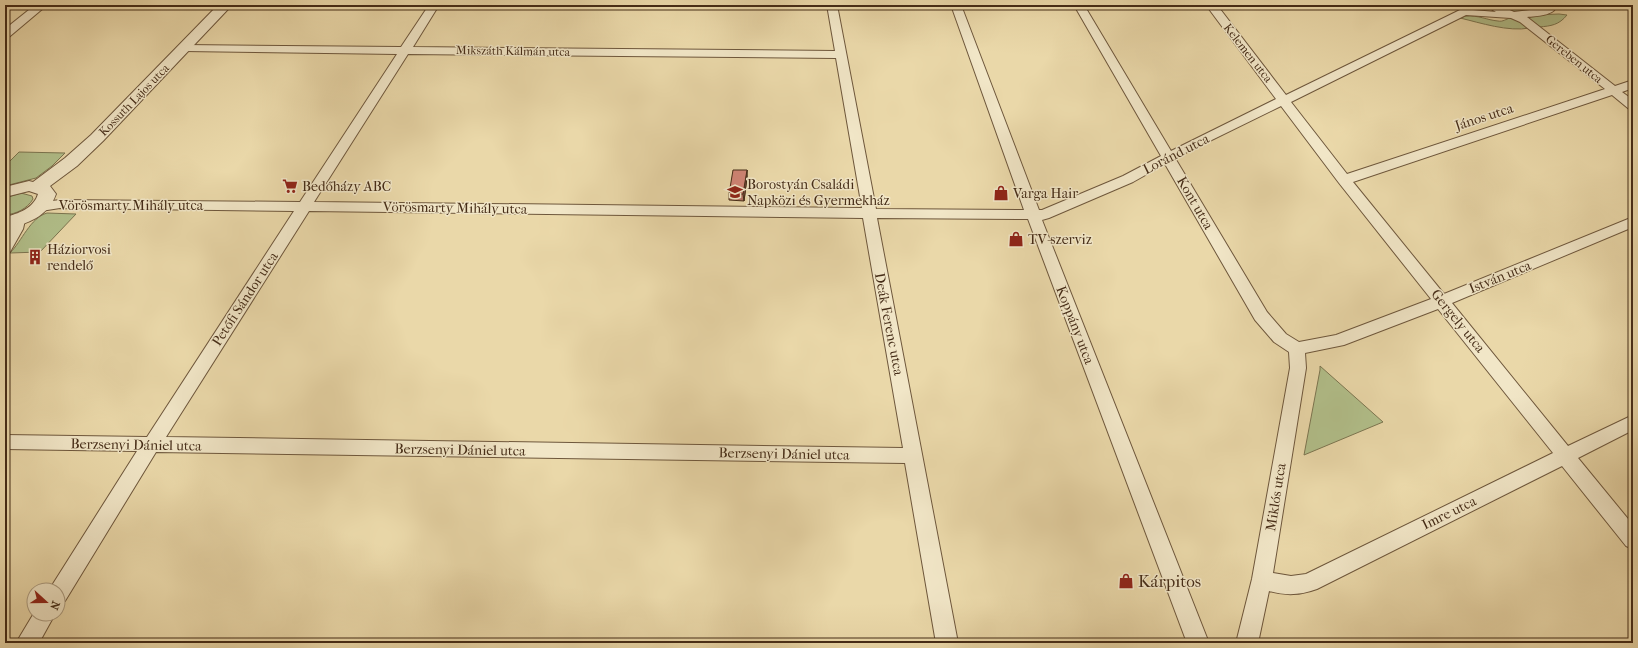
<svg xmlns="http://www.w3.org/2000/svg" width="1638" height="648" font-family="'IM FELL French Canon',serif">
  <rect width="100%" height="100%" fill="#ead8a9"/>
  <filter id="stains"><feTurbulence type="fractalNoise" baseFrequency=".005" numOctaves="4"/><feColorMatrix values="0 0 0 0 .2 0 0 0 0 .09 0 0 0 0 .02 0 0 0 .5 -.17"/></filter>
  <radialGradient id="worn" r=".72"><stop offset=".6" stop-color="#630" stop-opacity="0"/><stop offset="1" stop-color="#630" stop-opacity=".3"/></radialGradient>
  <path fill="#b2c08b" stroke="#7c7651" d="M 1501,5 L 1549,5 L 1548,8 L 1517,13 L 1507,10 L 1509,9 Z
    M 1559,14 L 1567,15 C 1559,25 1551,26 1539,27 L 1528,18 L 1535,15 Z
    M 1466,16 C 1478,15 1487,20 1498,21 C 1503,22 1506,19 1510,18 C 1517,18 1525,24 1530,28 C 1508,32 1481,23 1460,18 Z
    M 19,152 L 65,153 L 52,166 L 36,178 L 5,186 L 5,166 Z
    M 21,193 L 32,196 L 33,199 C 27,209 16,214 5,215 L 5,198 Z
    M 47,213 L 76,214 L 40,252 L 10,253 C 22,241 30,218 47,213 Z
    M 1320,366 L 1383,422 L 1304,455 L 1320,370 Z"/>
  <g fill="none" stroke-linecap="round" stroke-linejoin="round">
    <g stroke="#6e573c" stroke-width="2">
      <path id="minor" d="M 35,5 L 47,5 L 9,37 L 5,38 L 5,29 Z
        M 429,5 L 439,5 L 413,47 L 835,51 L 827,5 L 837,5 L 876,209 L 1024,210 L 951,5 L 961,5 L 1039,210 L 1042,210 L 1123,176 L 1161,156 L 1074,5 L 1084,5 L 1171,151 L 1276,99 L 1206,5 L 1217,5 L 1286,95 L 1460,10 L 1466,5 L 1478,5 L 1473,10 L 1496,12 L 1485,5 L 1499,5 L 1514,12 L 1538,9 L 1544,8 L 1547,5 L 1557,5 C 1555,16 1536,16 1527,17 L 1615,86 L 1633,80 L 1633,88 L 1622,92 L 1633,100 L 1633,110 L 1629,109 L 1612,95 L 1353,182 L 1444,294 L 1633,217 L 1633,227 L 1452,303 L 1568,446 L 1633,415 L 1633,430 L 1578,458 L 1633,525 L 1633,549 L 1626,546 L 1562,466 L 1317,589 C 1300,595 1287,596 1269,591 L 1258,643 L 1236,643 L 1252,579 L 1290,368 L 1289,352 L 1274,342 L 1255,320 L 1165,164 L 1133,182 L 1049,218 L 1042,220 L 1209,643 L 1187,643 L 1028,219 L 877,218 L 958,643 L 936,643 L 905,463 L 156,452 L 65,601 L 58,604 L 58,590 L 50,590 L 51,587 L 137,451 L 5,449 L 5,435 L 147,437 L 294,211 L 60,208 L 41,211 L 36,209 L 34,206 L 36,203 L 60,200 L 300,202 L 397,54 L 184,51 L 180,50 L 178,48 L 180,46 L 184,45 L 401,47 ZM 1466,15 L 1511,18 L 1520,22 L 1605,89 L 1347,174 L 1291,102 ZM 408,54 L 836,58 L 862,208 L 314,202 ZM 1281,106 L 1339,183 L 1431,299 L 1336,335 L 1299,342 L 1286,334 L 1267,312 L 1175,158 ZM 309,211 L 863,218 L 903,448 L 166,437 ZM 1438,309 L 1553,453 L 1306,574 L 1291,576 L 1273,573 L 1306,368 L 1305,353 L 1344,345 Z
        M 18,215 L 23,217 L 25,220 L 23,229 L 10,252 L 5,253 L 5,235 L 13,217 Z
        M 34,613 L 34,614 L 55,614 L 39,643 L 16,643 Z"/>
    </g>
    <g stroke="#6e573c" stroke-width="2">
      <path id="tertiary" d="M 218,5 L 232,5 L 103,141 L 77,166 L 50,186 L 56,194 C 48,217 27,224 5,229 L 5,217 C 18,214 34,208 38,194 L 29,191 L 5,197 L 5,187 L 29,181 L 33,182 L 65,158 L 91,135 Z"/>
    </g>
    <use href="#minor" fill="#f1e6c7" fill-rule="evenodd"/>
    <use href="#tertiary" fill="#f1e6c7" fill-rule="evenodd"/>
  </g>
  <path fill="#b47265" stroke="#452c17" d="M 747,170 L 747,177 L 744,201 L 729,200 L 729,194 Z"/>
  <path fill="#925d53" stroke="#452c17" d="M 747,170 L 747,177 L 744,201 L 743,194 Z"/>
  <path fill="#d18576" stroke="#452c17" d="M 733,170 L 747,170 L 743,194 L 729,194 Z"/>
  <defs>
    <g id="supermarket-bare" transform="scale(1.2)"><path d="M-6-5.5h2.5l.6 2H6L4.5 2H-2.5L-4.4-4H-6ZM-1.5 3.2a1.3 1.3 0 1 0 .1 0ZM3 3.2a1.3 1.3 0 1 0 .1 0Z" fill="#8f2418" stroke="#f1e6c7" stroke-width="2.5" paint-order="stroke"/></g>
    <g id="school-bare" transform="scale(1.2)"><path d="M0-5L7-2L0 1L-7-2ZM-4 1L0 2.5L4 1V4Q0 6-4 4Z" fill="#8f2418" stroke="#f1e6c7" stroke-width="2.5" paint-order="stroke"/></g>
    <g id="shop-bare" transform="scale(1.2)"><path d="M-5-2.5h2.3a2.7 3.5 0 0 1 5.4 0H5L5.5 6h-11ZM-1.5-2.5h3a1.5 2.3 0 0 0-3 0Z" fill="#8f2418" stroke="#f1e6c7" stroke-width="2.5" paint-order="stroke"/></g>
    <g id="building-bare" transform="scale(1.2)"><path d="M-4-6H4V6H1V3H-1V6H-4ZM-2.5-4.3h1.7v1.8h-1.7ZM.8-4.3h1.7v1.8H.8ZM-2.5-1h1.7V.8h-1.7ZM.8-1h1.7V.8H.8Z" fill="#8f2418" stroke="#f1e6c7" stroke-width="2.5" paint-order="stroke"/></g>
  </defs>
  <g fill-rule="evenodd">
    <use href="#supermarket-bare" x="290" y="186"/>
    <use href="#school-bare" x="735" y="192"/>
    <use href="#shop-bare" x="1001" y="193"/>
    <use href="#shop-bare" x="1016" y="239"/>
    <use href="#building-bare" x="35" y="257"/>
    <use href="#shop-bare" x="1126" y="581"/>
  </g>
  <g text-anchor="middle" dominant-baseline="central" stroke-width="3" stroke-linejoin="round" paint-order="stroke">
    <g font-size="12" fill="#452c17" stroke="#f1e6c7">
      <text transform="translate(513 51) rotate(1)">Mikszáth Kálmán utca</text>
      <text transform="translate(1248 53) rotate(52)">Kelemen utca</text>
      <text transform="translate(1574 59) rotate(39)">Gereben utca</text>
      <text transform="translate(134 100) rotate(-46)">Kossuth Lajos utca</text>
    </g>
    <g font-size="14" fill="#452c17" stroke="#f1e6c7">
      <text transform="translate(1484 117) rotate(-18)">János utca</text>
      <text transform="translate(1176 154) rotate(-27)">Loránd utca</text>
      <text transform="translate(1195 203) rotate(60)">Kont utca</text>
      <text x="131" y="205">Vörösmarty Mihály utca</text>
      <text transform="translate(455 208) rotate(1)">Vörösmarty Mihály utca</text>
      <text transform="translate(1500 277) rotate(-22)">István utca</text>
      <text transform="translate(245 299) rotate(-57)">Petőfi Sándor utca</text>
      <text transform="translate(1458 321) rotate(51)">Gergely utca</text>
      <text transform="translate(889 324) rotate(79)">Deák Ferenc utca</text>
      <text transform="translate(1075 325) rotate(69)">Koppány utca</text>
      <text transform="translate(136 445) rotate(1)">Berzsenyi Dániel utca</text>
      <text transform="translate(460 450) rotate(1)">Berzsenyi Dániel utca</text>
      <text transform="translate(784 454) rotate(1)">Berzsenyi Dániel utca</text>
      <text transform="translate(1276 497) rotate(-81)">Miklós utca</text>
      <text transform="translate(1449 513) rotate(-26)">Imre utca</text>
    </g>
    <g font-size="14" fill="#452c17" stroke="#f1e6c7" text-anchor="start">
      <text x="747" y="184">Borostyán Családi<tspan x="747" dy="16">Napközi és Gyermekház</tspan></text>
      <text x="302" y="186">Bedőházy ABC</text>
      <text x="1013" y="193">Varga Hair</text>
      <text x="1028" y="239">TV-szerviz</text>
      <text x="47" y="249">Háziorvosi<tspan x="47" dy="16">rendelő</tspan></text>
    </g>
    <g font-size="17" fill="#452c17" stroke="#f1e6c7" text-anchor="start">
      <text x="1138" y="581">Kárpitos</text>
    </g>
  </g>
  <rect width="1638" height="648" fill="none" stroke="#ead8a9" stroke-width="20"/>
  <rect x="6" y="6" width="1626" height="636" fill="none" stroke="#452c17" stroke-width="2"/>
  <rect x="10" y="10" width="1618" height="628" fill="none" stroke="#452c17"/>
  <g transform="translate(46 602) rotate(111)"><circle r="19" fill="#f1e6c7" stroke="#ac9c81"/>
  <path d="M0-3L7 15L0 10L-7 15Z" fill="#8f2418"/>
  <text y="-6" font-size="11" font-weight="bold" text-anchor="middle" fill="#452c17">N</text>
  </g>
  <rect width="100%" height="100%" filter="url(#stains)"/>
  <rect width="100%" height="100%" fill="url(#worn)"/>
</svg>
